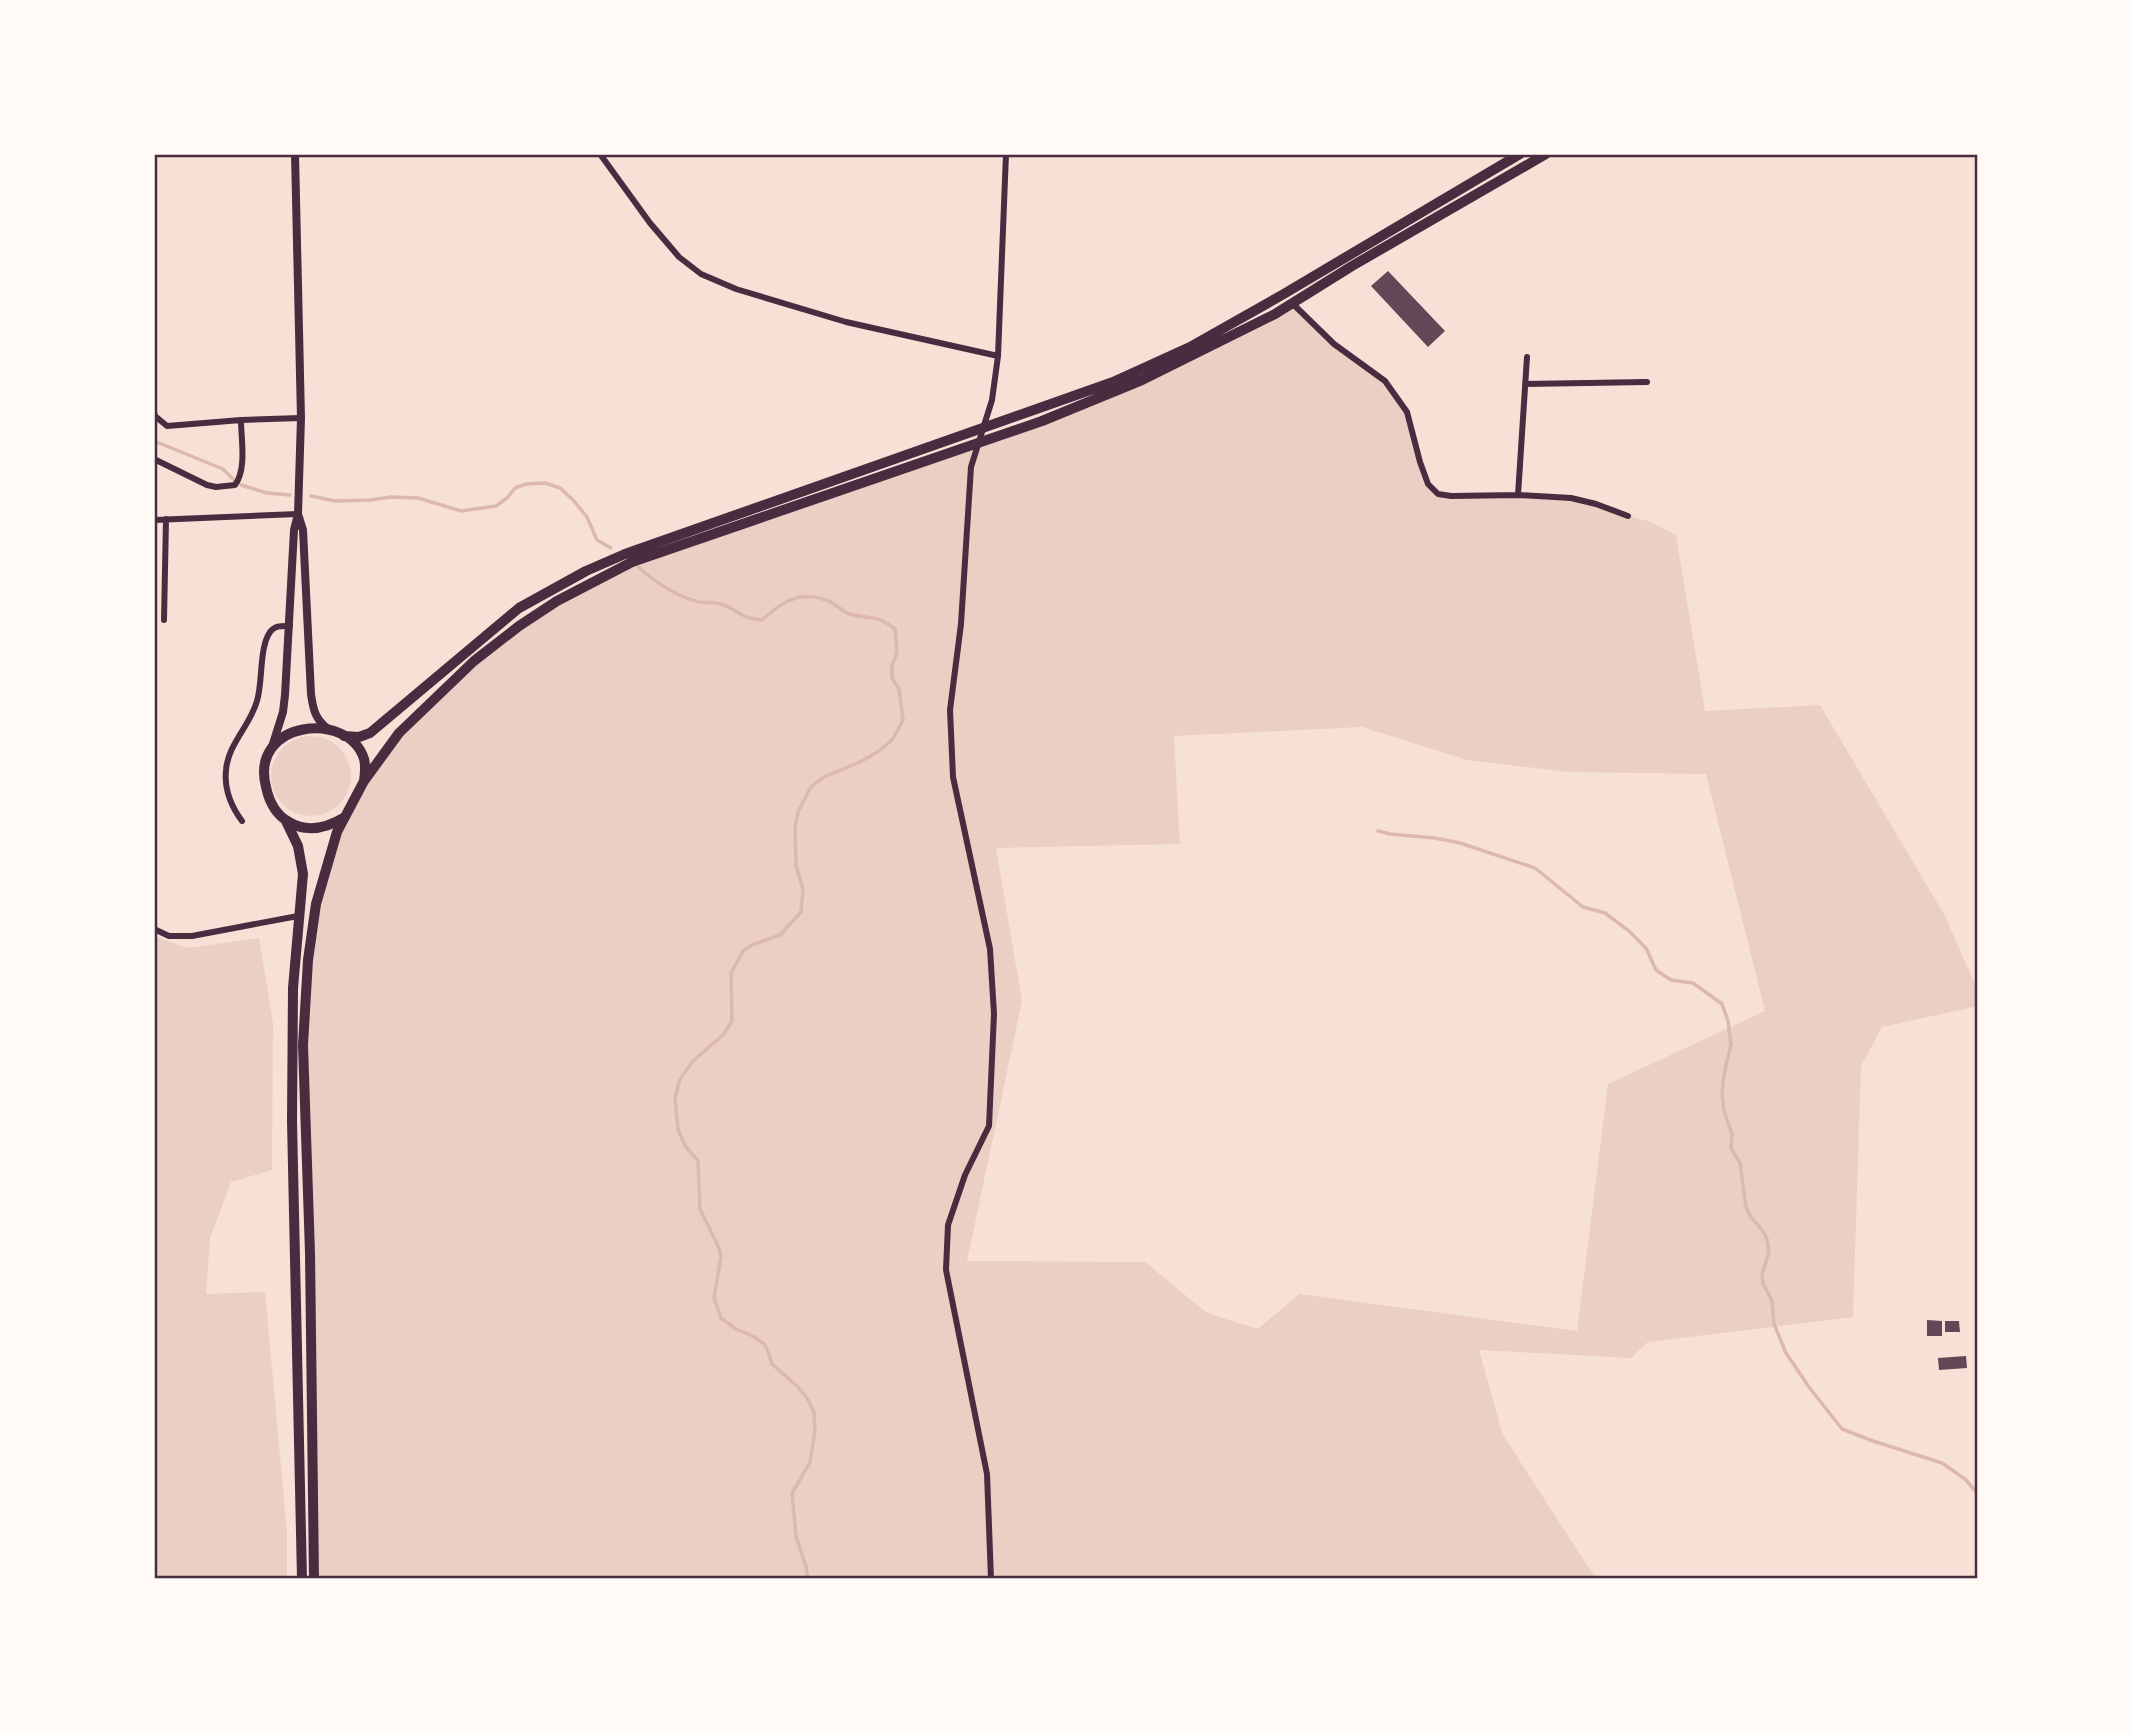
<svg xmlns="http://www.w3.org/2000/svg" width="2132" height="1733" font-family="Commissioner,sans-serif">
  <rect width="100%" height="100%" fill="#f7e1d7"/>
  <path fill="#ebcfc5" fill-rule="evenodd" d="M 1292,303 L 1308,320 L 1385,381 L 1407,412 L 1428,484 L 1438,494 L 1571,498 L 1628,516 L 1648,521 L 1676,535 L 1705,711 L 1820,705 L 1945,916 L 1978,991 L 1978,1006 L 1882,1027 L 1861,1066 L 1853,1317 L 1648,1342 L 1631,1358 L 1479,1350 L 1503,1435 L 1596,1579 L 314,1579 L 306,1155 L 308,960 L 331,850 L 384,752 L 519,626 L 632,562 L 1042,421 ZM 1362,727 L 1467,760 L 1569,772 L 1706,774 L 1765,1011 L 1608,1084 L 1577,1331 L 1299,1294 L 1258,1329 L 1207,1313 L 1145,1262 L 967,1261 L 1022,1001 L 996,848 L 1180,844 L 1174,736 Z
    M271 776a40 40 0 1 1 80 0a40 40 0 1 1-80 0Z
    M 154,936 L 187,948 L 259,938 L 273,1023 L 272,1170 L 231,1182 L 210,1238 L 206,1294 L 265,1292 L 287,1532 L 287,1579 L 154,1579 Z"/>
  <g fill="none" stroke-linecap="round" stroke-linejoin="round">
    <path stroke="#dcb8b0" stroke-width="3.5" d="M 154,441 L 223,469 L 235,481
      M 241,485 L 267,493 L 290,495
      M 311,496 L 335,501 L 370,500 L 391,497 L 418,498 L 461,511 L 496,506 L 507,498 L 515,488 L 526,484 L 545,483 L 560,488 L 573,500 L 587,517 L 597,540 L 611,548
      M 637,566 C 655,582 675,596 699,602 C 706,603 715,602 721,604 C 737,609 741,619 762,620 C 781,603 798,590 826,600 C 836,603 840,611 850,614 C 870,620 877,614 895,629 L 897,652 L 892,666 L 892,678 L 899,689 L 903,720 L 900,726 L 892,740 L 879,751 L 858,763 L 824,777 L 811,787 L 798,812 L 795,828 L 796,865 L 803,890 L 801,912 L 780,935 L 752,945 L 743,951 L 731,973 L 732,1021 L 724,1034 L 693,1061 L 680,1079 L 675,1098 L 678,1130 L 686,1147 L 698,1161 L 700,1209 L 719,1248 L 721,1257 L 714,1298 L 721,1318 L 736,1329 L 753,1336 L 764,1344 L 768,1351 L 772,1364 L 798,1387 L 807,1398 L 814,1412 L 815,1430 L 810,1462 L 792,1493 L 796,1536 L 806,1567 L 808,1579
      M 1378,831 L 1390,834 L 1435,838 L 1460,843 L 1535,868 L 1583,907 L 1605,913 L 1629,931 L 1646,948 L 1656,970 L 1671,980 L 1693,983 L 1722,1004 L 1728,1021 L 1731,1044 L 1724,1074 L 1722,1094 L 1724,1111 L 1732,1134 L 1731,1148 L 1740,1163 L 1746,1207 L 1750,1216 L 1762,1230 L 1767,1239 L 1769,1252 L 1762,1274 L 1763,1283 L 1772,1301 L 1774,1324 L 1786,1353 L 1809,1387 L 1842,1429 L 1873,1441 L 1942,1463 L 1965,1479 L 1978,1494"/>
  </g>
  <path fill="#644757" d="M 1388,271 L 1445,331 L 1428,347 L 1371,286 Z
    M 1927,1320 L 1942,1321 L 1942,1336 L 1927,1336 Z
    M 1945,1321 L 1959,1321 L 1960,1332 L 1945,1332 Z
    M 1966,1356 L 1967,1368 L 1939,1370 L 1938,1358 Z"/>
  <g fill="none" stroke-linecap="round" stroke-linejoin="round">
    <path stroke="#4a2c40" stroke-width="6" d="M 600,154 L 650,223 L 679,257 L 701,274 L 736,289 L 846,322 L 998,356
      M 1292,303 L 1334,344 L 1385,381 L 1407,412 L 1420,462 L 1428,484 L 1438,494 L 1451,496 L 1518,495 L 1571,498 L 1596,504 L 1628,516
      M 1525,384 L 1647,382
      M 154,412 L 155,416 L 167,426 L 241,420 L 301,418
      M 154,459 L 207,485 L 216,487 L 235,485 C 247,469 241,439 241,420
      M 1518,495 L 1527,357
      M 154,520 L 298,514
      M 164,620 L 166,519
      M 242,821 C 231,806 224,789 226,770 C 228,744 250,726 257,701 C 263,681 259,648 270,632 C 275,625 282,626 290,626
      M 154,929 L 169,936 L 192,936 L 298,916
      M 991,1579 L 987,1474 L 946,1270 L 948,1225 L 965,1175 L 989,1126 L 994,1014 L 990,949 L 953,777 L 950,710 L 961,624 L 971,467 L 992,400 L 998,356 L 1006,154"/>
    <path stroke="#4a2c40" stroke-width="8" d="M 298,514 L 303,530 L 311,694 C 313,709 315,719 328,729
      M 272,747 L 283,712 L 285,695 L 294,530 L 298,514 L 301,418 L 295,154"/>
    <path stroke="#4a2c40" stroke-width="10" d="M 344,736 L 359,737 L 370,733 L 519,608 L 586,571 L 625,554 L 1113,382 L 1190,347 L 1282,295 L 1520,154
      M 345,817 C 327,828 307,833 289,822 C 276,815 269,801 266,787 C 249,720 349,710 364,759 C 366,766 365,774 364,781
      M 286,821 L 298,846 L 303,874 L 293,988 L 292,1121 L 302,1579
      M 314,1579 L 310,1253 L 303,1045 L 308,960 L 316,904 L 337,832 L 364,781 L 399,733 L 474,661 L 519,626 L 557,601 L 632,562 L 1042,421 L 1142,380 L 1275,314 L 1352,266 L 1546,154"/>
  </g>
  <rect width="2132" height="1733" fill="none" stroke="#fffaf5" stroke-width="312"/>
  <rect x="156" y="156" width="1820" height="1421" fill="none" stroke="#4a2c40" stroke-width="2.5"/>
</svg>
